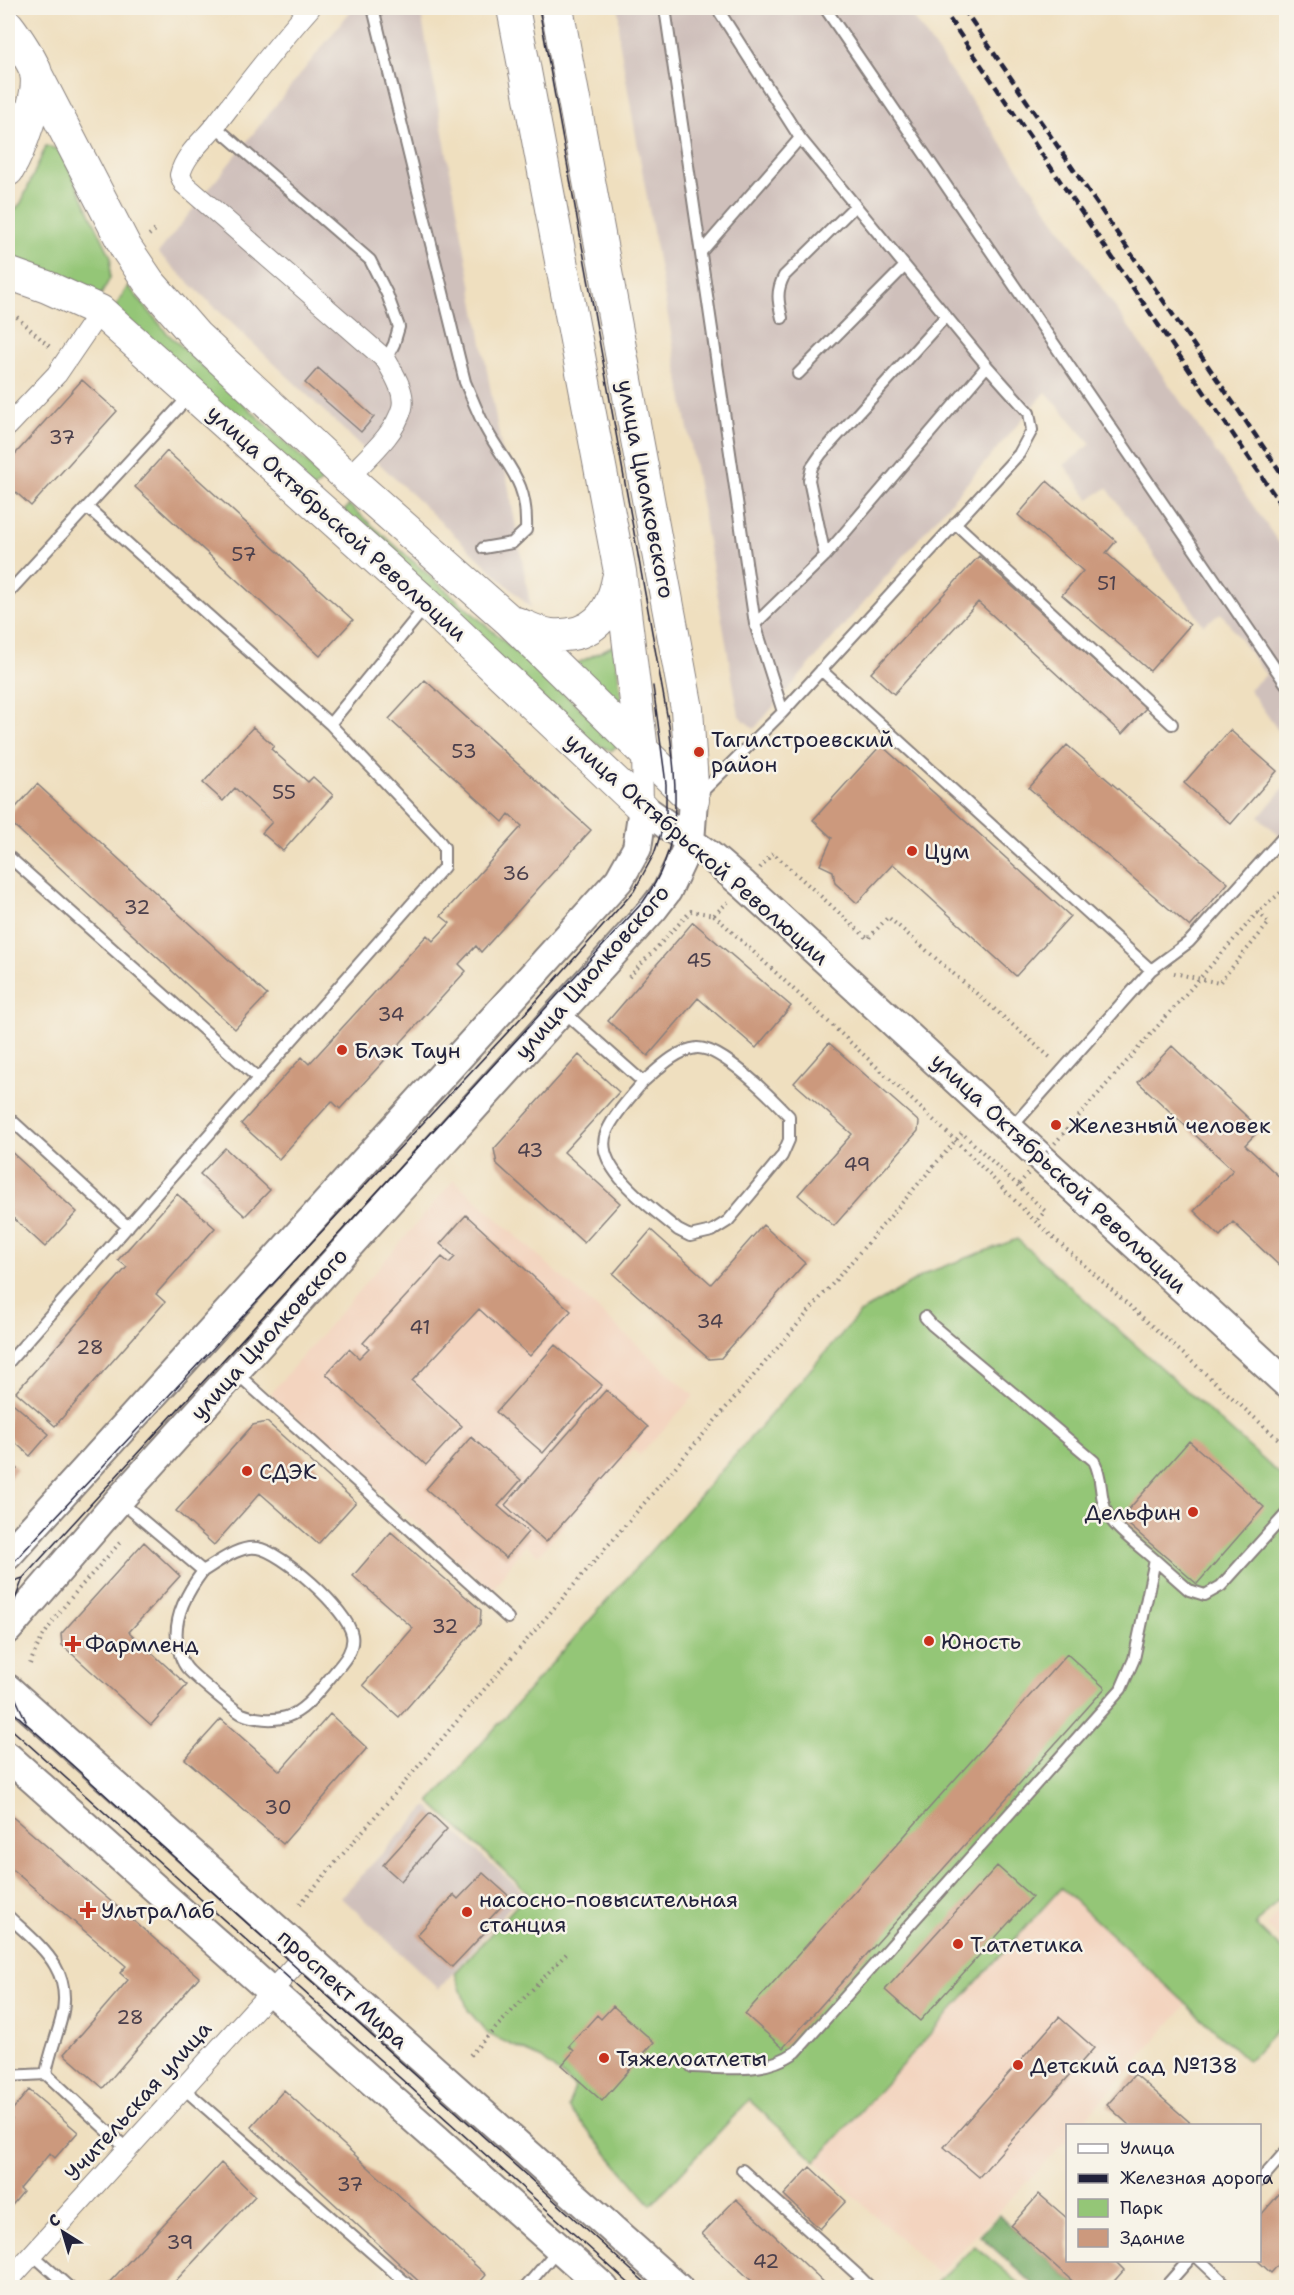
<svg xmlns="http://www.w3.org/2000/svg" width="1294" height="2295" font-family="'Shantell Sans',sans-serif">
  <rect width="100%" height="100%" fill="#f7f3e8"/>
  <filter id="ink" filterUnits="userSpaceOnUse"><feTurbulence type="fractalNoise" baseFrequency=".0167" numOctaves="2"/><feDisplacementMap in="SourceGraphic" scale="12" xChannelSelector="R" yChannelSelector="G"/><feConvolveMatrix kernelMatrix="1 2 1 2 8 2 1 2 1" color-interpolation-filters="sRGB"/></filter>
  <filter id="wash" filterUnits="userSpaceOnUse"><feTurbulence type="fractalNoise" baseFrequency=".008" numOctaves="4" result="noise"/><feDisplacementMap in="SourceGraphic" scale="24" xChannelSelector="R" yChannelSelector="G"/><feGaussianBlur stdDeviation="1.35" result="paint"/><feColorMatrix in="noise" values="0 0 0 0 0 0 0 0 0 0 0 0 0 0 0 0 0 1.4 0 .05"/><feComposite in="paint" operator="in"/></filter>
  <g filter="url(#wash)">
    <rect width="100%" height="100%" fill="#efdfbf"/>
    <path fill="#f3d4bf" d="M 454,1180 L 694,1396 L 640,1455 L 633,1450 L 538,1555 L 525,1544 L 492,1591 L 270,1394 Z
      M 1062,1888 L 1187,2004 L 1080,2125 L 1068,2126 L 1067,2140 L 938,2274 L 816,2161 Z
      M 1286,1903 L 1286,1944 L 1266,1926 Z"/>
    <path fill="#cfc0bb" d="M 353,8 L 420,8 L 531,608 L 158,253 Z
      M 619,8 L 907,8 L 1286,553 L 1286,742 L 1249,689 L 1266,675 L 1221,613 L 1203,625 L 1107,488 L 1089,499 L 1064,465 L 1091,444 L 1046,392 L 754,729 L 739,716 L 619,40 Z
      M 1286,785 L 1286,842 L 1259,817 Z
      M 427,1806 L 523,1892 L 439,1989 L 341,1897 Z"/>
    <path fill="#94c677" stroke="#5b7459" stroke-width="1.5" d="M 46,146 L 60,150 L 111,257 L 110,278 L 100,297 L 8,260 L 8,217 L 21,203 Z
      M 128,286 L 168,334 L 315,470 L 322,481 L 313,490 L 114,309 Z
      M 349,505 L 620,743 L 611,751 L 587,739 L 340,516 Z
      M 614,645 L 622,701 L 606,698 L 574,665 Z
      M 1017,1239 L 1286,1480 L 1286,1891 L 1256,1925 L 1286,1954 L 1286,2021 L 1248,2061 L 1061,1888 L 816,2161 L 749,2100 L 651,2205 L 568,2107 L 575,2087 L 542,2059 L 488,2034 L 468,2010 L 455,1973 L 528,1893 L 430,1802 L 860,1313 L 929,1272 Z
      M 975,2246 L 1024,2287 L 932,2287 Z"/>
    <path fill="#77ab68" stroke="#4c6652" stroke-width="1.5" d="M 999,2215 L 1079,2287 L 1037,2287 L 980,2236 Z"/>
    <g id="blocks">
      <path fill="#cc997d" d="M 318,368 L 374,417 L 361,432 L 305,383 Z
        M 82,380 L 117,411 L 31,506 L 8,485 L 8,462 Z
        M 167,451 L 353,620 L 320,656 L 135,487 Z
        M 1047,481 L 1116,541 L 1106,553 L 1190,625 L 1150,671 L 1062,595 L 1083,571 L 1018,515 Z
        M 979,556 L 1146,708 L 1122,734 L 978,602 L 894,694 L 871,673 Z
        M 425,680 L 591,830 L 481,952 L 476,946 L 459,964 L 466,971 L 340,1109 L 332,1101 L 279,1159 L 241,1124 L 302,1057 L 309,1064 L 427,935 L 433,941 L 450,923 L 441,916 L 522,826 L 509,814 L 503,822 L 389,719 Z
        M 253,727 L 274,746 L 271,749 L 308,782 L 313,777 L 333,795 L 283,851 L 262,833 L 272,822 L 235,788 L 223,801 L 203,783 Z
        M 1230,730 L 1277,771 L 1231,824 L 1184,783 Z
        M 881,745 L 1070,916 L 1016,976 L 893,864 L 857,903 L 835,883 L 833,871 L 820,865 L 832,838 L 813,820 Z
        M 1067,745 L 1228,883 L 1190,927 L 1029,788 Z
        M 37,784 L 267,995 L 235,1029 L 8,820 L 8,816 Z
        M 693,922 L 791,1006 L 756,1048 L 698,998 L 648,1056 L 608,1021 Z
        M 829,1043 L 919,1122 L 918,1131 L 834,1226 L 798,1195 L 852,1134 L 794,1083 Z
        M 1172,1046 L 1260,1129 L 1245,1145 L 1286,1183 L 1286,1272 L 1233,1222 L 1220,1236 L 1194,1211 L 1233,1170 L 1138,1082 Z
        M 579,1055 L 619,1092 L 564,1152 L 620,1203 L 584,1243 L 497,1164 L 494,1149 Z
        M 225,1148 L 270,1190 L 245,1216 L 200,1174 Z
        M 8,1149 L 77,1212 L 45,1247 L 8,1213 Z
        M 177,1194 L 215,1228 L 156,1294 L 165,1302 L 55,1426 L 16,1392 L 127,1267 L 118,1260 Z
        M 466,1215 L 571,1311 L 530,1356 L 479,1309 L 412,1381 L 462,1426 L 426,1465 L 326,1374 L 349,1349 L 359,1358 L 369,1348 L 363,1343 L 442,1257 L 449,1263 L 455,1257 L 440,1244 Z
        M 763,1225 L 805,1263 L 721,1358 L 709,1359 L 613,1274 L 651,1230 L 711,1284 Z
        M 555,1345 L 602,1385 L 543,1453 L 496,1412 Z
        M 606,1390 L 648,1427 L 546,1542 L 505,1505 Z
        M 8,1399 L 49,1434 L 30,1456 L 8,1436 Z
        M 267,1422 L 356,1502 L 318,1544 L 260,1493 L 214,1545 L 176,1511 L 253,1425 Z
        M 471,1437 L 521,1480 L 498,1506 L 528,1532 L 506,1558 L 426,1489 Z
        M 1189,1441 L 1264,1507 L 1197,1584 L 1121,1518 Z
        M 8,1460 L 17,1469 L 8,1480 Z
        M 391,1532 L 481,1610 L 480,1624 L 399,1717 L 363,1685 L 413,1628 L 353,1576 Z
        M 144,1542 L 180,1576 L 129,1632 L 187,1685 L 151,1725 L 62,1645 L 61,1634 Z
        M 1067,1654 L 1105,1688 L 783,2048 L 745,2014 Z
        M 330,1714 L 367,1748 L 283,1844 L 185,1759 L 221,1719 L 280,1771 Z
        M 8,1813 L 199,1977 L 103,2088 L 64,2054 L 128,1980 L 120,1973 L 126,1966 L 8,1866 Z
        M 430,1813 L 447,1829 L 401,1881 L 383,1865 Z
        M 997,1866 L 1032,1897 L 920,2021 L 885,1990 Z
        M 483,1873 L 510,1897 L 484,1925 L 488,1929 L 452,1967 L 417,1935 L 454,1895 L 458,1899 Z
        M 613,2006 L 654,2042 L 602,2101 L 562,2065 L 574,2051 L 569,2046 L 597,2015 L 601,2019 Z
        M 1059,2017 L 1094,2048 L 979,2177 L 944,2147 Z
        M 1135,2074 L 1194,2126 L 1130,2126 L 1107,2105 Z
        M 29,2090 L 78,2132 L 55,2158 L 50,2153 L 20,2189 L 23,2192 L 8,2210 L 8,2124 L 12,2119 L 8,2115 Z
        M 284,2090 L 486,2275 L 475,2288 L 426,2288 L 251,2127 Z
        M 221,2163 L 255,2196 L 169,2288 L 104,2288 Z
        M 810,2167 L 846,2201 L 820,2229 L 784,2195 Z
        M 1286,2186 L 1286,2256 L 1271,2273 L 1257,2260 L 1260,2260 L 1260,2216 Z
        M 1039,2194 L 1068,2219 L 1068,2260 L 1114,2260 L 1124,2270 L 1108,2288 L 1080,2288 L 1011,2226 Z
        M 736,2199 L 830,2288 L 759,2288 L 702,2234 Z"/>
    </g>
  </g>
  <g filter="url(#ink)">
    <use href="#blocks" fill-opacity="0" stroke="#88807d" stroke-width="1.5"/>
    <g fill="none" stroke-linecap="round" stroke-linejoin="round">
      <g stroke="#88807d" stroke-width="14">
        <path id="lane" d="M 373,8 L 465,382 C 472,398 478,414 486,429 C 508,469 528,480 526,530 L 512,543 L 483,548
          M 665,8 L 755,624 L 783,712
          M 825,8 L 1286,684
          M 215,126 L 370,260 L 387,294 L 399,327 L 394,344 L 386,360
          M 702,251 L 800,138
          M 782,318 C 778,301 776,291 784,276 L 855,206
          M 798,374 L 905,266
          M 191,394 L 87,507 L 330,724
          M 955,523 L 1172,724
          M 825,556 L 809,480 L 812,467 L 821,454 L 946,316
          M 8,593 L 87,507
          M 755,624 L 825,556 L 987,366
          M 821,670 L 1151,970
          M 698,796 L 783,712 L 1019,454 L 1032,430 L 1029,413 L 987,366 L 800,138 L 717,8
          M 8,856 L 259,1079
          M 563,1011 L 643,1082 C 631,1097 615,1113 607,1131 C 590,1167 655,1210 678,1230 L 690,1236 L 712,1231 L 728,1221 L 750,1195 L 782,1156 L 789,1140 L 789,1116 C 772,1098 722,1047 697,1048 C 676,1050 658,1069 643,1082
          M 8,1117 L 128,1227
          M 1011,1128 L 1151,970 L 1189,942 L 1286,834
          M 925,1317 L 932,1325 L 1094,1461 C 1103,1478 1099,1494 1106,1511 C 1112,1527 1142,1548 1155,1560
          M 8,1363 L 444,867 L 444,847 L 435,835 L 330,724 L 426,606
          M 235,1372 L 508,1618
          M 120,1501 L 203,1571 C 187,1592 170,1621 179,1650 C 180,1655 183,1663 186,1667 C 191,1674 234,1710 242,1714 C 254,1719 273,1721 286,1717 C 305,1711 318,1692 330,1678 C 340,1665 355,1652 352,1635 C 348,1610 281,1551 257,1548 C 240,1545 218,1562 203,1571
          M 8,1916 C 40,1946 75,1970 61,2020 C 56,2039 49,2055 46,2074
          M 692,2067 C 730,2068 763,2074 796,2052 L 1121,1689 L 1134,1659 L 1155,1560 L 1189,1590 L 1205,1595 L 1221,1586 L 1286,1514
          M 8,2076 L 46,2074 L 127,2149
          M 183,2088 L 412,2288
          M 742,2170 L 861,2278 L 852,2288
          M 1260,2181 L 1286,2151
          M 32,2254 L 70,2288
          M 1200,2260 L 1230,2288
          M 861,2278 L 871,2288
          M 525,2288 L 559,2248
          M 1164,2288 L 1189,2260"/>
      </g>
      <g stroke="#88807d" stroke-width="22">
        <path id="street" d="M 310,8 C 277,45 247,84 217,123 C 204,140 185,154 180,175 L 184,184 L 386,360 C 393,373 406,392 402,408 C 395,435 366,458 348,478
          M 8,426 L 57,374 L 100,311
          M 642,750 L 643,808
          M 8,2281 L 304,1955"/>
      </g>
      <g stroke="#88807d" stroke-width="32">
        <path id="secondary" d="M 643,808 L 709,855 L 744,885 L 1286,1383
          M 8,1555 L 619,880 L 637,848 L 643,808
          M 8,1629 L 119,1500 L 654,908 L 667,891 L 690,842 L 693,800
          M 8,1689 L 678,2288
          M 8,1757 L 604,2288"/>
      </g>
      <g stroke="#88807d" stroke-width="34">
        <path id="primary" d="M 513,8 L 620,572 L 642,750
          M 557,8 L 687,709 L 693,800
          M 8,26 C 15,35 34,63 36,73 C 41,95 19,152 8,170
          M 36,74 L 126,248 L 149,282 L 196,336 L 348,478 L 510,621 L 693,800
          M 8,273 L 47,287 L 100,311 L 427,604 L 643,808
          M 516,623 C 527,627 540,634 551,635 C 592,638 611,615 618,579"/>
      </g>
      <path stroke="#88807d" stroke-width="4" stroke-dasharray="1.5 4.5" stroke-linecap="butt" d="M 149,235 L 158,228
        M 8,309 L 52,349
        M 760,868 L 773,853 L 868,939 L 888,917 L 1052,1059
        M 714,915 L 956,1141 L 1036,1222 L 1286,1446
        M 1174,973 L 1219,983 L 1269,923 L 1258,912
        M 629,977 L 691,911 L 714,915 L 728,902
        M 30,1664 C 47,1617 90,1578 122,1540
        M 300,1904 L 962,1133 L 1045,1211 L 1036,1222
        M 470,2055 L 567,1953
        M 1281,2288 L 1286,2282"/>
      <use href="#lane" stroke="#fff" stroke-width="10"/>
      <use href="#street" stroke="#fff" stroke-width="20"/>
      <use href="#secondary" stroke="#fff" stroke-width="28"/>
      <use href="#primary" stroke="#fff" stroke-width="32"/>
      <path stroke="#22223b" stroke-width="1.5" d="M 8,1568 L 532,1006 L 634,891 L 654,854 L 666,818 L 666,784 L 653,686
        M 8,1583 L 23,1578
        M 8,1619 L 23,1578 L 643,902 C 684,846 677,790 669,726 L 539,8
        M 8,1670 L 10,1686 L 26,1721
        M 8,1707 L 651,2288
        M 8,1726 L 634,2288"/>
      <path stroke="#22223b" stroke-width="4.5" stroke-dasharray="9 4.5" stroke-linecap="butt" d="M 942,8 L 1286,512
        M 963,8 L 1286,480"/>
      <path stroke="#88807d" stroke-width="4" stroke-dasharray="1.5 4.5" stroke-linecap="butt" d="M 1019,1184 L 1258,912 L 1286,888"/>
    </g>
  </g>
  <g fill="#c8321e" stroke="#f7f3e8" stroke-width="2">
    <circle cx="699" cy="752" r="6"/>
    <circle cx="912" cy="851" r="6"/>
    <circle cx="342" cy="1050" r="6"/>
    <circle cx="1056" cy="1125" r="6"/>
    <circle cx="247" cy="1471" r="6"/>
    <circle cx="1193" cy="1512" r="6"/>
    <circle cx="929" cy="1641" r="6"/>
    <path d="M70 1635h6v6h6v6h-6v6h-6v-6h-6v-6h6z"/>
    <path d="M85 1901h6v6h6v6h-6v6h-6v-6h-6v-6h6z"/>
    <circle cx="467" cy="1912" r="6"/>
    <circle cx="958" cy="1944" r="6"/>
    <circle cx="604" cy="2058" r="6"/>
    <circle cx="1018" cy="2065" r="6"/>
  </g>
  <g text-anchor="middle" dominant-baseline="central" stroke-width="5" stroke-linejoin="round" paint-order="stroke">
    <g font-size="20" fill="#4c404c">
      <text x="62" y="437">37</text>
      <text x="244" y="554">57</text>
      <text x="1107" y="583">51</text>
      <text x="464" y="751">53</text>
      <text x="284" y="792">55</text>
      <text x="516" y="873">36</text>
      <text x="137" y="907">32</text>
      <text x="699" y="960">45</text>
      <text x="391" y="1014">34</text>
      <text x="530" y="1150">43</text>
      <text x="857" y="1164">49</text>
      <text x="710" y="1321">34</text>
      <text x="420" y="1327">41</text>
      <text x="90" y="1347">28</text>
      <text x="445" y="1626">32</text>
      <text x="278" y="1807">30</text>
      <text x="130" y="2017">28</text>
      <text x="350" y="2184">37</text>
      <text x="180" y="2242">39</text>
      <text x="766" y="2261">42</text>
    </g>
    <g font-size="22" fill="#22223b" stroke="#f7f3e8">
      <text transform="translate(646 489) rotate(79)">улица Циолковского</text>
      <text transform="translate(337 523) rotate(42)">улица Октябрьской Революции</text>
      <text transform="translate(697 849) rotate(41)">улица Октябрьской Революции</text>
      <text transform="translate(592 972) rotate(-49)">улица Циолковского</text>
      <text transform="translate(1059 1173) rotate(43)">улица Октябрьской Революции</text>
      <text transform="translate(269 1334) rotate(-48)">улица Циолковского</text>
      <text transform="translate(343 1989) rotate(42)">проспект Мира</text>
      <text transform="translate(138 2101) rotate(-48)">Учительская улица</text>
    </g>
    <g font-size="22" fill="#22223b" stroke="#f7f3e8" text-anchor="start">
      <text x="711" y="739">Тагилстроевский<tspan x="711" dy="25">район</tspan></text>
      <text x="924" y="851">Цум</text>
      <text x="354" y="1050">Блэк Таун</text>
      <text x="1068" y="1125">Железный человек</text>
      <text x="259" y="1471">СДЭК</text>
      <text x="1181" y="1512" text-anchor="end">Дельфин</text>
      <text x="941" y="1641">Юность</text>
      <text x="85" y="1644">Фармленд</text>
      <text x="479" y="1899">насосно-повысительная<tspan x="479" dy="25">станция</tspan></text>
      <text x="101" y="1910">УльтраЛаб</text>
      <text x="970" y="1944">Т.атлетика</text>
      <text x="616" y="2058">Тяжелоатлеты</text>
      <text x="1030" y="2065">Детский сад №138</text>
    </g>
  </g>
  <rect width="1294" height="2295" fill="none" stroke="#f7f3e8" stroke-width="30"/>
  <rect x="1066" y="2124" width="195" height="138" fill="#f7f3e8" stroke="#a29fa3" stroke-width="1.5"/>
  <rect x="1078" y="2144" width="30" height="9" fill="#ffffff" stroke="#a29fa3" stroke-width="1.5"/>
  <text x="1120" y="2154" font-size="18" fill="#22223b">Улица</text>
  <rect x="1078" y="2174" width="30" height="9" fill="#22223b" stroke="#a29fa3" stroke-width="1.5"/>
  <text x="1120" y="2184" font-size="18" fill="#22223b">Железная дорога</text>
  <rect x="1078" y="2199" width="30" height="18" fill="#94c677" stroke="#a29fa3" stroke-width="1.5"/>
  <text x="1120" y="2214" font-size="18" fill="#22223b">Парк</text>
  <rect x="1078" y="2229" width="30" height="18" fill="#cc997d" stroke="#a29fa3" stroke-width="1.5"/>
  <text x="1120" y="2244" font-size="18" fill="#22223b">Здание</text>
  <g transform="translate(63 2232) rotate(323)" stroke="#f7f3e8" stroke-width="4.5" paint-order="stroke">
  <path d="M0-4.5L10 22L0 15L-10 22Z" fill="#22223b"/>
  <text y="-9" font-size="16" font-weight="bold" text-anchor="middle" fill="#22223b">С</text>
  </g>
</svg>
